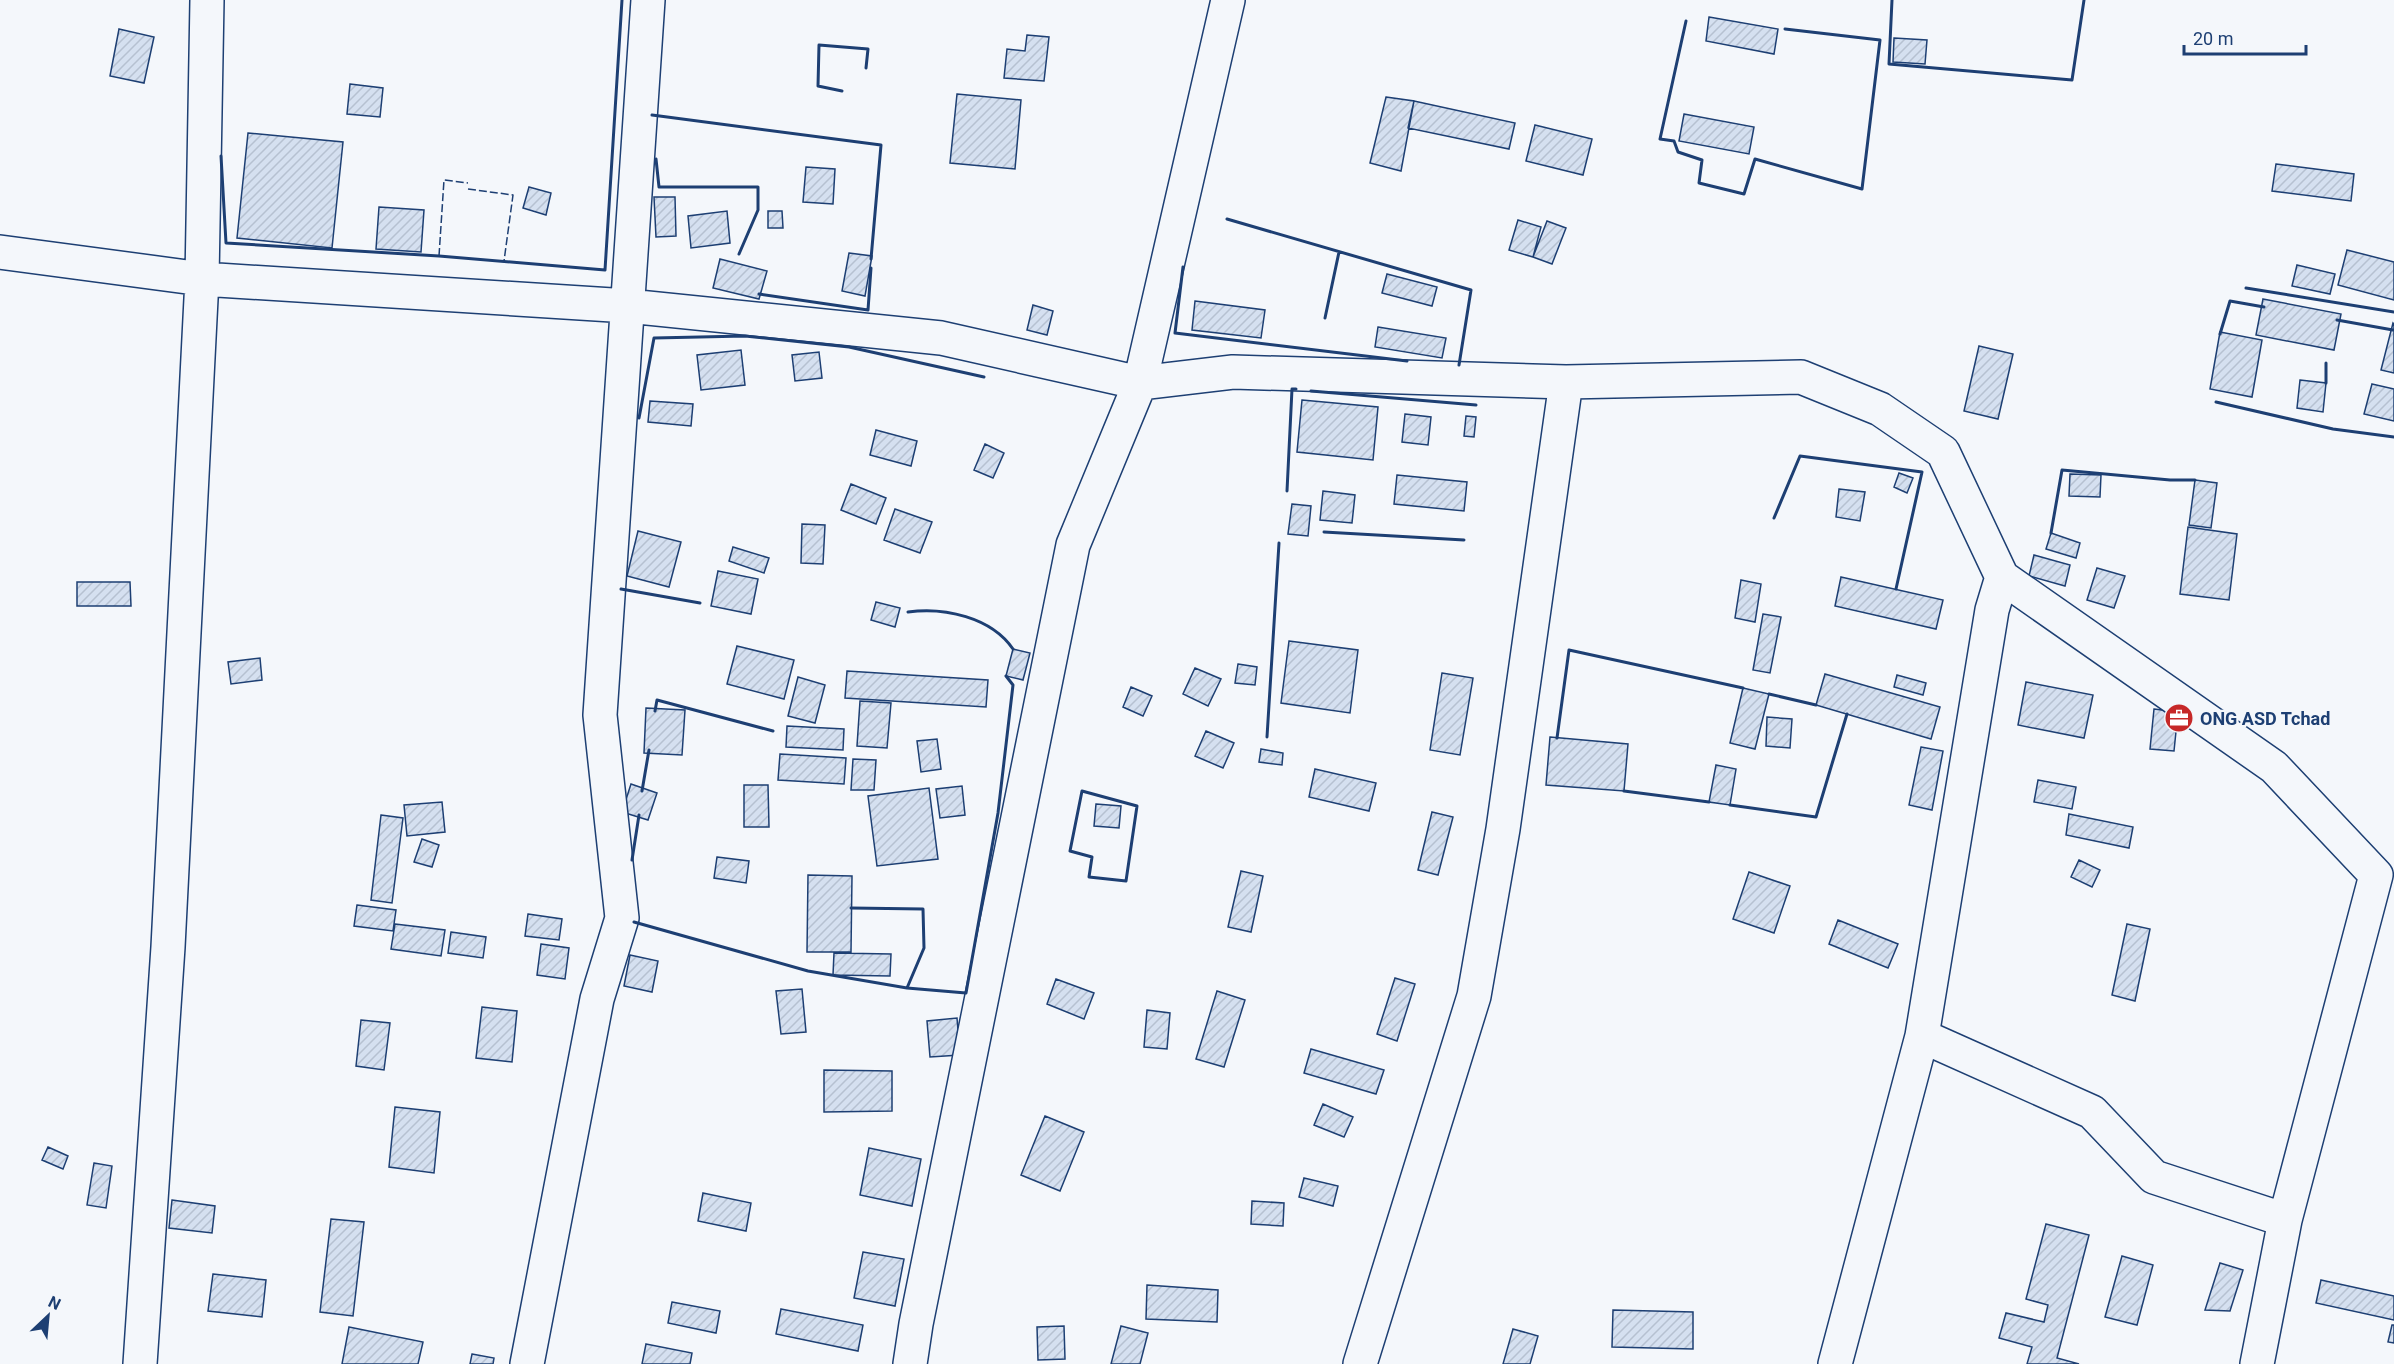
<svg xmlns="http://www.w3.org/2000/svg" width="2394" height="1364" font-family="Roboto,sans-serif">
  <defs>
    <pattern id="building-hatch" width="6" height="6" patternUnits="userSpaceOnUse" patternTransform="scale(1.5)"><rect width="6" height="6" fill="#d5e0f0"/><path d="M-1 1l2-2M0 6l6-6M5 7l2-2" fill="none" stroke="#b6c1d1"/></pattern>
  </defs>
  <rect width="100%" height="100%" fill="#f4f7fb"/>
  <path fill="url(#building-hatch)" stroke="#1d3f73" stroke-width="1.5" d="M 1709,17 L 1778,29 L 1774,54 L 1706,41 Z
    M 119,29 L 154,37 L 144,83 L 110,76 Z
    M 1027,35 L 1049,37 L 1044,81 L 1004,78 L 1007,49 L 1025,51 Z
    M 1894,38 L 1927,40 L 1925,64 L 1893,62 Z
    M 350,84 L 383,88 L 380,117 L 347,114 Z
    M 957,94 L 1021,100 L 1015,169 L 950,163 Z
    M 1386,97 L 1414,101 L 1401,171 L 1370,163 Z
    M 1414,101 L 1515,123 L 1509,149 L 1408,128 Z
    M 1684,114 L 1754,127 L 1749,154 L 1679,141 Z
    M 1535,125 L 1592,139 L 1583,175 L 1526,161 Z
    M 248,133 L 343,142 L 332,248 L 237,238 Z
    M 2276,164 L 2354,174 L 2351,201 L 2272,191 Z
    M 806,167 L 835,169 L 833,204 L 803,202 Z
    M 529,187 L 551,193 L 546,215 L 523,208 Z
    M 654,197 L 675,197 L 676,236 L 656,237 Z
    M 379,207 L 424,210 L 421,252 L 376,249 Z
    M 727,211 L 730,243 L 691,248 L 688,216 Z
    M 768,211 L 782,211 L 783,228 L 768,228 Z
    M 1518,220 L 1541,227 L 1533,257 L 1509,250 Z
    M 1547,221 L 1566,228 L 1552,264 L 1533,257 Z
    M 2347,250 L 2394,262 L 2394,300 L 2338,285 Z
    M 849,253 L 872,256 L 865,296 L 842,291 Z
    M 720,259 L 767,271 L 759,299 L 713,288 Z
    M 2297,265 L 2335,274 L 2330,294 L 2292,286 Z
    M 1387,274 L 1437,287 L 1432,306 L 1382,293 Z
    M 2263,299 L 2341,314 L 2334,350 L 2256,335 Z
    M 1195,301 L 1265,310 L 1261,338 L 1192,330 Z
    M 1033,305 L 1053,311 L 1047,335 L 1027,330 Z
    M 2393,323 L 2394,324 L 2394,373 L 2381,370 Z
    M 1378,327 L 1446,338 L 1442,358 L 1375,347 Z
    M 2220,332 L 2262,340 L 2252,397 L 2210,389 Z
    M 1979,346 L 2013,354 L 1998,419 L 1964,411 Z
    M 741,350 L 745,385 L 701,390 L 697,355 Z
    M 819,352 L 822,378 L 795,381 L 792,355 Z
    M 2300,380 L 2326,383 L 2323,412 L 2297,408 Z
    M 2372,384 L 2394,389 L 2394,421 L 2364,414 Z
    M 1302,400 L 1378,407 L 1373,460 L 1297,452 Z
    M 650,401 L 693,404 L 691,426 L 648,422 Z
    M 1405,414 L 1431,417 L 1428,445 L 1402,442 Z
    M 1466,416 L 1476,417 L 1474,437 L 1464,436 Z
    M 876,430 L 917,441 L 911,466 L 870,455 Z
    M 985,444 L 1004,453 L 993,478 L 974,470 Z
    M 1899,473 L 1913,478 L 1907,493 L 1894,487 Z
    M 2070,474 L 2101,475 L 2100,497 L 2069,496 Z
    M 1397,475 L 1467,482 L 1464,511 L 1394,504 Z
    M 2195,480 L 2217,483 L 2211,528 L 2189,525 Z
    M 851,484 L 886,498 L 876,524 L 841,510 Z
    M 1839,489 L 1865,492 L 1860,521 L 1836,517 Z
    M 1323,491 L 1355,495 L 1352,523 L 1320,520 Z
    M 1292,504 L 1311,506 L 1308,536 L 1288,534 Z
    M 895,509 L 932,522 L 920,553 L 884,540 Z
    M 802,524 L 825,525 L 823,564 L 801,563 Z
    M 2188,527 L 2237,534 L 2229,600 L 2180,594 Z
    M 638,531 L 681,542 L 669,587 L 627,576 Z
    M 2051,533 L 2080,543 L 2076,558 L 2046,549 Z
    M 733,547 L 769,558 L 764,573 L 729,561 Z
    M 2034,555 L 2070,565 L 2065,586 L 2029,576 Z
    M 2097,568 L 2125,576 L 2114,608 L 2087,600 Z
    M 718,571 L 758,579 L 751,614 L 711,606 Z
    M 1841,577 L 1943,600 L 1936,629 L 1835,606 Z
    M 1741,580 L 1761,584 L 1755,622 L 1735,618 Z
    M 77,582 L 130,582 L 131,606 L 77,606 Z
    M 876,602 L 900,608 L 895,627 L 871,620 Z
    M 1763,614 L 1781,617 L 1770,673 L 1753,670 Z
    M 1289,641 L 1358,650 L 1350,713 L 1281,703 Z
    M 737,646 L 794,660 L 784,699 L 727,684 Z
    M 1013,649 L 1030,653 L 1023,680 L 1006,676 Z
    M 260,658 L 262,680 L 231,684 L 228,662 Z
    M 1238,664 L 1257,667 L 1255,685 L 1235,683 Z
    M 1195,668 L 1221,679 L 1208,706 L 1183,694 Z
    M 847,671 L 988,680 L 986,707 L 845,698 Z
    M 1442,673 L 1473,678 L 1460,755 L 1430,750 Z
    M 1825,674 L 1940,707 L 1931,739 L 1816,705 Z
    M 1897,675 L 1926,683 L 1923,695 L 1894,687 Z
    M 798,677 L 825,685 L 815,723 L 788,716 Z
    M 2026,682 L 2093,695 L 2084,738 L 2018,725 Z
    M 1131,687 L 1152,696 L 1143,716 L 1123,707 Z
    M 1743,688 L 1769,694 L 1755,749 L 1730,743 Z
    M 860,701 L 891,703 L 887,748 L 857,746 Z
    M 646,708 L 685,710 L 682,755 L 644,753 Z
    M 2154,709 L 2178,712 L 2174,751 L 2150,749 Z
    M 1767,717 L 1792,719 L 1790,748 L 1766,746 Z
    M 787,726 L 844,729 L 843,750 L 786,747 Z
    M 1206,731 L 1234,743 L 1223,768 L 1195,756 Z
    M 1550,737 L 1628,744 L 1624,791 L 1546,785 Z
    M 937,739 L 941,769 L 921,772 L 917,741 Z
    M 1921,747 L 1943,751 L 1932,810 L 1909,805 Z
    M 1261,749 L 1283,753 L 1282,765 L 1259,762 Z
    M 780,754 L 846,758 L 844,784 L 778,780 Z
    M 853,759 L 876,760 L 874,790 L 851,790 Z
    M 1716,765 L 1736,769 L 1730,805 L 1709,802 Z
    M 1315,769 L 1376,783 L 1369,811 L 1309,797 Z
    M 2038,780 L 2076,787 L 2072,809 L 2034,802 Z
    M 631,784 L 657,793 L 648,820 L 622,812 Z
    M 744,785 L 768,785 L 769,827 L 744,827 Z
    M 962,786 L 965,815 L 940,818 L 936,789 Z
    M 929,788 L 938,859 L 877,866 L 868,796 Z
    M 442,802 L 445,832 L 407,836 L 404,805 Z
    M 1096,804 L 1121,806 L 1119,828 L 1094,826 Z
    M 1432,812 L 1453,817 L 1438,875 L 1418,870 Z
    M 2069,814 L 2133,827 L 2129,848 L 2066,835 Z
    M 381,815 L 403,818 L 392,903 L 371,900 Z
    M 422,839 L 439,845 L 432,867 L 414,862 Z
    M 717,857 L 749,861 L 746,883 L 714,878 Z
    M 2079,860 L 2100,870 L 2092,887 L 2071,877 Z
    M 1241,871 L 1263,876 L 1251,932 L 1228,927 Z
    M 1749,872 L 1790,886 L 1774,933 L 1733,919 Z
    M 808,875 L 852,876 L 851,952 L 807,952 Z
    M 357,905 L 396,910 L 393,931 L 354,926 Z
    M 528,914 L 562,919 L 559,940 L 525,936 Z
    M 1838,920 L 1898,944 L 1888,968 L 1829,944 Z
    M 395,924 L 445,930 L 441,956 L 391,949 Z
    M 2127,924 L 2150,929 L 2135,1001 L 2112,995 Z
    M 451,932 L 486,937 L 483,958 L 448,953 Z
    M 541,944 L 569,948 L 565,979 L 537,975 Z
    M 834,953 L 891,954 L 890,976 L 833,975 Z
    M 630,955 L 658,961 L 652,992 L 624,986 Z
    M 1395,978 L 1415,984 L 1397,1041 L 1377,1034 Z
    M 1056,979 L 1094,993 L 1084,1019 L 1047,1004 Z
    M 802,989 L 806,1032 L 781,1034 L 776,991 Z
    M 1217,991 L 1245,1000 L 1224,1067 L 1196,1059 Z
    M 482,1007 L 517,1011 L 512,1062 L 476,1058 Z
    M 1147,1010 L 1170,1013 L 1167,1049 L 1144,1047 Z
    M 957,1018 L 960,1055 L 930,1057 L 927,1021 Z
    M 361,1020 L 390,1023 L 384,1070 L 356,1066 Z
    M 1311,1049 L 1384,1070 L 1376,1094 L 1304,1073 Z
    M 824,1070 L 892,1071 L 892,1111 L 824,1112 Z
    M 1323,1104 L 1353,1117 L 1344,1137 L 1314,1125 Z
    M 395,1107 L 440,1112 L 434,1173 L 389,1167 Z
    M 1045,1116 L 1084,1132 L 1060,1191 L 1021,1175 Z
    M 48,1147 L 68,1156 L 63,1169 L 42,1160 Z
    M 869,1148 L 921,1159 L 912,1206 L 860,1195 Z
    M 94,1163 L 112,1166 L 106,1208 L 87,1205 Z
    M 1304,1178 L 1338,1186 L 1333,1206 L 1299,1197 Z
    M 703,1193 L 751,1203 L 746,1231 L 698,1221 Z
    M 172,1200 L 215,1206 L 212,1233 L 169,1228 Z
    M 1252,1201 L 1284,1203 L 1283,1226 L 1251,1224 Z
    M 331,1219 L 364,1222 L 353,1316 L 320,1312 Z
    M 2046,1224 L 2089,1235 L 2057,1358 L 2079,1364 L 2027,1364 L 2032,1347 L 1999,1338 L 2006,1313 L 2044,1322 L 2048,1305 L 2026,1299 Z
    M 863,1252 L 904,1259 L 895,1306 L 854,1298 Z
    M 2122,1256 L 2153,1265 L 2137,1325 L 2105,1317 Z
    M 2220,1263 L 2243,1270 L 2230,1311 L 2205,1310 Z
    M 213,1274 L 266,1280 L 262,1317 L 208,1311 Z
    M 2321,1280 L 2394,1296 L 2394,1320 L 2316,1303 Z
    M 1147,1285 L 1218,1290 L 1217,1322 L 1146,1319 Z
    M 672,1302 L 720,1311 L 716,1333 L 668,1323 Z
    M 781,1309 L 863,1325 L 858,1351 L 776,1334 Z
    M 1613,1310 L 1693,1312 L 1693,1349 L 1612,1347 Z
    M 2392,1325 L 2394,1325 L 2394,1343 L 2388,1342 Z
    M 1064,1326 L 1065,1359 L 1038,1360 L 1037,1327 Z
    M 1121,1326 L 1148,1333 L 1140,1364 L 1111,1364 Z
    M 349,1327 L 423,1342 L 418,1364 L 342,1364 Z
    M 1513,1329 L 1538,1336 L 1530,1364 L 1503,1364 Z
    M 646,1344 L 692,1353 L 690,1364 L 642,1364 Z
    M 472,1354 L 494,1358 L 493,1364 L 470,1364 Z"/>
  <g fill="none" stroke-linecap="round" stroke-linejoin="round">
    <g stroke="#1d3f73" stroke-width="36">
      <path id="minor" d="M 0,252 L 202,279 L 628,306 L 941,338 L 1140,383 L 1233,372 L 1566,382 L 1801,377 L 1880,409 L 1943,452 L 2002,577 L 2274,767 L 2376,875 L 2285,1220 L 2257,1364
        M 1922,1036 L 2092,1112 L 2154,1177 L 2285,1220
        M 140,1364 L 168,947 L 202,279 L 207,0
        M 527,1364 L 597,999 L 622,918 L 600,715 L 648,0
        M 910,1364 L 916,1324 L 1073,545 L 1140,383 L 1228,0
        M 1360,1364 L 1474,996 L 1503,829 L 1566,382
        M 1835,1364 L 1922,1036 L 1992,610 L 2002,577"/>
    </g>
    <use href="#minor" stroke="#f4f7fb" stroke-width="33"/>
    <path stroke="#1d3f73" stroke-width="1.5" stroke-dasharray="8 3" stroke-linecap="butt" d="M 468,189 L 513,195 L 504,261
      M 439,256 L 444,180 L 468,183"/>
    <path stroke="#1d3f73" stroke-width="3" d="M 1892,0 L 1889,64 L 2072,80 L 2084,0
      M 1686,21 L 1660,139 L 1674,141 L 1678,152 L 1702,160 L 1699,183 L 1744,194 L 1755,159 L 1862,189 L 1880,40 L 1785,29
      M 842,91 L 818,86 L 819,45 L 868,49 L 866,68
      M 652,115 L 881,145 L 871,259
      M 221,156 L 226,243 L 439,256 L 605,270 L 622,0
      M 656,159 L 659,187 L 758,187 L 758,210 L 739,254
      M 1227,219 L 1471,290 L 1459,365
      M 1183,267 L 1175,333 L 1407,361
      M 2246,288 L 2394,312
      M 759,294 L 868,310 L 871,268
      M 1325,318 L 1339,252
      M 2337,320 L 2393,330
      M 2220,334 L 2230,301 L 2264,307
      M 2326,363 L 2326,383
      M 1311,391 L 1476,405
      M 2216,402 L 2333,429 L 2394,437
      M 639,418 L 654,338 L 745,336 L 849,347 L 984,377
      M 1287,491 L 1292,389 L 1296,389
      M 1774,518 L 1800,456 L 1922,472 L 1896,589
      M 1324,532 L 1464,540
      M 2051,533 L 2062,470 L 2170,480 L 2195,480
      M 621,589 L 700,603
      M 908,612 C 944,607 991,617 1013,649
      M 1769,694 L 1816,705
      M 655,711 L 657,700 L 773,731
      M 1267,737 L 1279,543
      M 1557,738 L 1569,650 L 1743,688
      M 642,791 L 649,750
      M 1082,791 L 1137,806 L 1126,881 L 1089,877 L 1092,857 L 1070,851 Z
      M 1624,791 L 1709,802
      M 1730,805 L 1816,817 L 1847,714
      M 632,860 L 639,815
      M 851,908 L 923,909 L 924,948 L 907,988
      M 634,922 L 808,971 L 907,988 L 966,993 L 998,813 L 1013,685 L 1006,676"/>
  </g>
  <defs>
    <g id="office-disc" transform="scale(1.5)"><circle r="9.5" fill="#c62828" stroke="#f4f7fb"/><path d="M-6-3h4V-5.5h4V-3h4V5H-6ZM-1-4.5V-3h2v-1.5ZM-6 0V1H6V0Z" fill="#fff"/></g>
  </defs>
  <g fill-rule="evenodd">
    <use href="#office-disc" x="2179" y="718"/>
  </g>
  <g text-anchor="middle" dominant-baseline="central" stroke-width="4.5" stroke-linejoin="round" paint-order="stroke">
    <g font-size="18" font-weight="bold" fill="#1d3f73" stroke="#f4f7fb" text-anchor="start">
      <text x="2200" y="718">ONG ASD Tchad</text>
    </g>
  </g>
  <g transform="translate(48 1316) rotate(26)" stroke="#f4f7fb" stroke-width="4.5" paint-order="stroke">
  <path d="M0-4.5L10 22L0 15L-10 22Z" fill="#1d3f73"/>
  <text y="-9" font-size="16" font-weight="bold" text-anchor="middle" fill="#1d3f73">N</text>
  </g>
  <path d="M2184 45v9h122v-9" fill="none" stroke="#1d3f73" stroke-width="3"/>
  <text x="2193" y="45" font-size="18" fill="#1d3f73" stroke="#f4f7fb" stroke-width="4.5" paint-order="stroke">20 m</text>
</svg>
